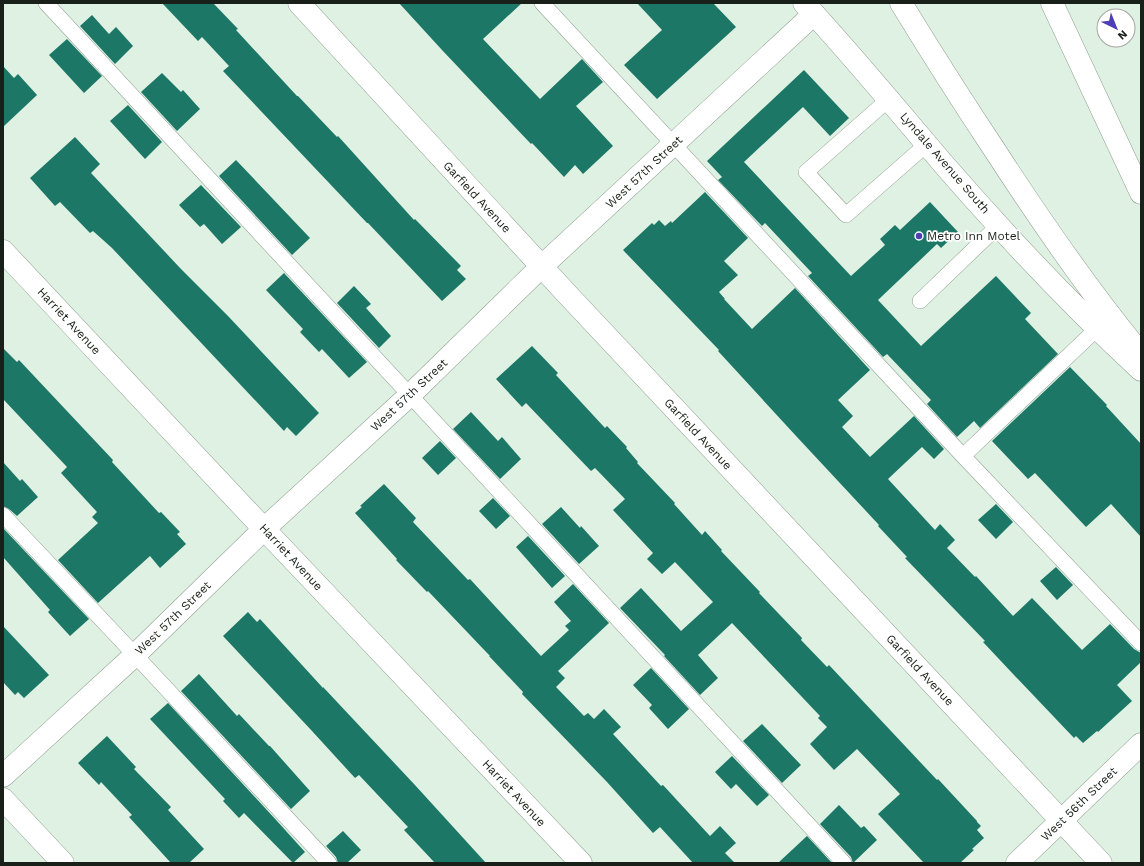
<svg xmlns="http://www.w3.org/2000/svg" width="1144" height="866" font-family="'Work Sans',sans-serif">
  <rect width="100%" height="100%" fill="#dff1e2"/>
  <path fill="#1c7766" d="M 162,3 L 214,4 L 238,29 L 236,30 L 297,96 L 298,96 L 337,137 L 338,136 L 414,220 L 415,219 L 461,266 L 457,270 L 466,279 L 442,301 L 368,223 L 367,223 L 223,71 L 229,66 L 202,37 L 198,41 Z
    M 399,3 L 522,3 L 483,39 L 540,99 L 582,59 L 603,82 L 576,106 L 613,146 L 583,174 L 575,165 L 564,177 L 532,143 L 531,144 L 442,50 Z
    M 637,3 L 713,3 L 736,27 L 657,99 L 624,65 L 662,30 Z
    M 92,15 L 109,34 L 116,27 L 133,46 L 115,64 L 80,26 Z
    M 67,39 L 102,76 L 84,93 L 49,55 Z
    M 3,66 L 14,78 L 18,74 L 37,95 L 3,127 Z
    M 804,70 L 849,118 L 830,136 L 803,107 L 744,162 L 851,276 L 885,245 L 880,239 L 895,225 L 900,230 L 930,202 L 958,232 L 941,248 L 937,244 L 878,300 L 921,346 L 996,276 L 1031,313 L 1025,319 L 1058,354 L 980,428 L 974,421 L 957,437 L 927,404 L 931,400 L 887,354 L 883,357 L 808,276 L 812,273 L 765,223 L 762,226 L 718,180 L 722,177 L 707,161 Z
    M 162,73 L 181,92 L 183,90 L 200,109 L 177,131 L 141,92 Z
    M 128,105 L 162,142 L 145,159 L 110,121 Z
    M 75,137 L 100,164 L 91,173 L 181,269 L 228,316 L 319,413 L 296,436 L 287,427 L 284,431 L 112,248 L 93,231 L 90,233 L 60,202 L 55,206 L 30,178 Z
    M 236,160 L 310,238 L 292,255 L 219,176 Z
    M 201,185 L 241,227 L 222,244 L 204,224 L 200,227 L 179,205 Z
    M 705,192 L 748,238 L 724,261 L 738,275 L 719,292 L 725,299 L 724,299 L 752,329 L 795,288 L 870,370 L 838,400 L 853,416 L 842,427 L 870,457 L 914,416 L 944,449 L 934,459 L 922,447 L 888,479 L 935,530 L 940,524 L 955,540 L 947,548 L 975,577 L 976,576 L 1013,616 L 1032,598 L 1082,650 L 1110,624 L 1134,649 L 1141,653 L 1141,662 L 1117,685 L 1132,701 L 1098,732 L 1097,731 L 1083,743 L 1076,736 L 1074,738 L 1014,675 L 983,642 L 985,641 L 905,558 L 907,557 L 878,526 L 879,525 L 797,437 L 718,351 L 719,350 L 623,250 L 652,223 L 654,225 L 659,220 L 665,226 L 671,221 L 672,223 Z
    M 284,273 L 367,362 L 349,378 L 322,349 L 319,352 L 300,332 L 303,329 L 266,290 Z
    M 354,286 L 371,304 L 366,308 L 391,336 L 379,348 L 337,303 Z
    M 532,346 L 558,373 L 556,375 L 605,428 L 607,426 L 627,447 L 626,448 L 638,462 L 637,463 L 675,503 L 674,504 L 702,535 L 705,531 L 722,550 L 721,551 L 760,592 L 759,593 L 802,638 L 801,640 L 827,667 L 829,665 L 937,780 L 938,779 L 977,821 L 977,822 L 981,826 L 977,830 L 984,838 L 972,849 L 974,850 L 960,863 L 924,863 L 878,814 L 900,794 L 857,749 L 834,770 L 810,744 L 827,727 L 818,718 L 820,716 L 732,623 L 698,655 L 718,678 L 700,695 L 664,656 L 665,655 L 620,608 L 641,588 L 681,631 L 713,602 L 675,562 L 662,574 L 647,559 L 653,553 L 613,510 L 625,499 L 595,468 L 591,471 L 526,403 L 522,407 L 496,379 Z
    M 3,348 L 17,362 L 19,360 L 113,460 L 112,462 L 159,513 L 161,512 L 180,532 L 177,534 L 186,544 L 160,568 L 150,556 L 98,603 L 58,560 L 98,523 L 92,517 L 97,512 L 61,473 L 67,467 L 3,399 Z
    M 1070,367 L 1107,405 L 1106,406 L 1141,444 L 1141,537 L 1111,504 L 1086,527 L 1035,473 L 1028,479 L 992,441 Z
    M 471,412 L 498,441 L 502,437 L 521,459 L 500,479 L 453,429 Z
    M 440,441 L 456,458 L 438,475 L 422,458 Z
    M 3,462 L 20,481 L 22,479 L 38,497 L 17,516 L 9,509 L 3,506 Z
    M 384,484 L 416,518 L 413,522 L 468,580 L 470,579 L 541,656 L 569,630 L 565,626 L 571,621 L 554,602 L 573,584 L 609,623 L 558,671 L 565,678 L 556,687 L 584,716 L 588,713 L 594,719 L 604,709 L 621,727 L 613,734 L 661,786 L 663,785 L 710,836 L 720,826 L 736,843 L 725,853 L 735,863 L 693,863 L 660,827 L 653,833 L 607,782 L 522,694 L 523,692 L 489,656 L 490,656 L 428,591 L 427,592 L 396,560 L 397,559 L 355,513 L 362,507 L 360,506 Z
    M 493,498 L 510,516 L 496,529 L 479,511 Z
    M 996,504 L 1013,522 L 996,539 L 978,520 Z
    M 561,507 L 580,528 L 581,526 L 599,546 L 579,564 L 542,524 Z
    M 3,528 L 89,619 L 70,636 L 48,612 L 50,610 L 3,557 Z
    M 528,536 L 565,576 L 552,588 L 516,547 Z
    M 1056,567 L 1073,585 L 1057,600 L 1040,581 Z
    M 248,612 L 257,622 L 260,619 L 323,688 L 323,687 L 414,784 L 486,863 L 435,863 L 404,830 L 408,827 L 359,775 L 355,778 L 312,731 L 223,636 Z
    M 3,626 L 49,675 L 24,698 L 18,692 L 15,695 L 3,682 Z
    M 651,668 L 689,709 L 668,729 L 649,708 L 652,705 L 633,685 Z
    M 199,674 L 237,716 L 239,714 L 269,746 L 270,746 L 310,791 L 291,809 L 181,691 Z
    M 168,703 L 277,821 L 305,852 L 293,863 L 244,813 L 239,818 L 223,801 L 225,799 L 150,719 Z
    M 762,724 L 801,765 L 782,783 L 743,741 Z
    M 107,736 L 136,767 L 134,769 L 171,807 L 168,810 L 204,849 L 189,863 L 171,863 L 129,817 L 132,815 L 101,782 L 99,785 L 78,763 Z
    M 732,756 L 769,795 L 757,806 L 736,784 L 731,789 L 715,772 Z
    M 839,805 L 861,828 L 864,826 L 877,840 L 853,863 L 851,857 L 820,824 Z
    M 343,831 L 361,850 L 347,863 L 338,863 L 336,857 L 326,846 Z
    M 807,836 L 832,863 L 778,863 Z"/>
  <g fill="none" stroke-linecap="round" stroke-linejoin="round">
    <g stroke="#8f9f92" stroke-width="16">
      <path id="service" d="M 46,3 L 844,863
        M 542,3 L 963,456 L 1141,643
        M 889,99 L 806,172 L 846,215 L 927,144
        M 920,301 L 999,225
        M 963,456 L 1104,322
        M 3,515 L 135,655 L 329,863"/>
    </g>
    <g stroke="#8f9f92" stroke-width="23">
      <path id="minor" d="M 299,3 L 567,294 L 1101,863
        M 3,251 L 264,529 L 581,863
        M 3,776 L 135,655 L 264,529 L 410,395 L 541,267 L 814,14
        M 3,799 L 63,863
        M 1017,863 L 1141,744"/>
    </g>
    <g stroke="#8f9f92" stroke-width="23">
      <path id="secondary" d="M 804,3 C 853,56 899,112 946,167 C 1008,238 1072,306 1141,370
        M 901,3 C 931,52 962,101 994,149 C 1040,220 1087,289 1141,354
        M 1052,3 L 1141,193"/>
    </g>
    <use href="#service" stroke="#fff" stroke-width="15"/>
    <use href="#minor" stroke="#fff" stroke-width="22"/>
    <use href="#secondary" stroke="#fff" stroke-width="22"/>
  </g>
  <circle fill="#4d3eb5" stroke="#fff" stroke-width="1.5" cx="919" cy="236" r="4"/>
  <g text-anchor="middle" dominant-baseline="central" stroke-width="3.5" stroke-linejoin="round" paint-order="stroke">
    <g font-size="12" fill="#19201a" stroke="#fff">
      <text transform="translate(945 163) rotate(49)">Lyndale Avenue South</text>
      <text transform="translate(644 172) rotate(-43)">West 57th Street</text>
      <text transform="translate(477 197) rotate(47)">Garfield Avenue</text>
      <text transform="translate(69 321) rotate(47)">Harriet Avenue</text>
      <text transform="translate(409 395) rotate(-43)">West 57th Street</text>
      <text transform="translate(698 434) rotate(47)">Garfield Avenue</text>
      <text transform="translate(291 557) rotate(47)">Harriet Avenue</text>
      <text transform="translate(173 618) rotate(-44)">West 57th Street</text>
      <text transform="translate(920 670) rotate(47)">Garfield Avenue</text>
      <text transform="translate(514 793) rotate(47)">Harriet Avenue</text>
      <text transform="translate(1079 804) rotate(-44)">West 56th Street</text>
    </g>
    <g font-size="12" fill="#19201a" stroke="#fff" text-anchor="start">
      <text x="927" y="236">Metro Inn Motel</text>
    </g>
  </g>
  <rect width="1144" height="866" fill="none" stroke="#19201a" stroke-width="8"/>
  <g transform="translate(1116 28) rotate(137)"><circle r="19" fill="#ffffff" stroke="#a3a6a3"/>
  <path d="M0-3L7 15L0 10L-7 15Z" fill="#4d3eb5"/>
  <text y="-6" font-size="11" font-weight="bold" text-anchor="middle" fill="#19201a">N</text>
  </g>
</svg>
